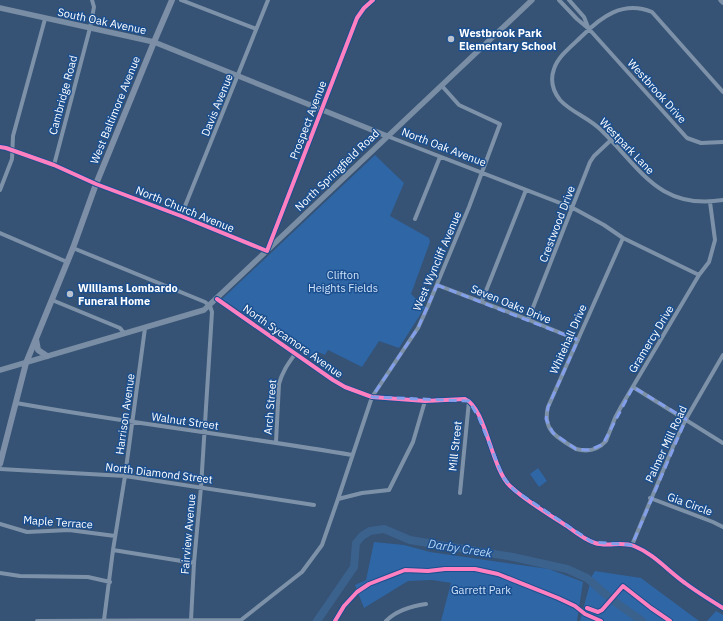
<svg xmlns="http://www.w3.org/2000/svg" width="723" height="621" font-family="'IBM Plex Sans',sans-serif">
  <rect width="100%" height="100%" fill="#365274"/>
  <path fill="#2f66a5" d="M 375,155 L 404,183 L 390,216 L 429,238 L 430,242 L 411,294 L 425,307 L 399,348 L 379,341 L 362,367 L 328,350 L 325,355 L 318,352 L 312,359 L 222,299 Z
    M 538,468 L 547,481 L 539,487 L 530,474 Z
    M 374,542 L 404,545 L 430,552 L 549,569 L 583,582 L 577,621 L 441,621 L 451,583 L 432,580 L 408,581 L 364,608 L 355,585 L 366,580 Z
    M 595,571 L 641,578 L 699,621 L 580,621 L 592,576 Z
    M 716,611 L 723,615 L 723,621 L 707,621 Z"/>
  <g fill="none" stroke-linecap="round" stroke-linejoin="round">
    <path stroke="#3b618d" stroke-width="8" d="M 317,621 L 354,567 L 356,543 L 362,536 L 370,531 L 384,529 L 410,540 L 513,557 L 567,569 L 587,578 L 611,599 L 642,621"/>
    <path stroke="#7d92a8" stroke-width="4" d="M 181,0 L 256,29
      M 559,0 L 577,19 L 589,29 L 687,138 L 701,143 L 723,142
      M 569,0 L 584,17 L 588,27
      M 723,92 L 652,12 C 623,0 601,17 582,36 C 572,46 558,56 554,69 C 550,80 553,91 560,100 C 572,113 590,118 602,131 C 641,169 659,210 723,200
      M 387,136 L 573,208 L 604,225 L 623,238 L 699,275
      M 0,147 L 6,148 L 54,165 L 96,184 L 181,216 L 267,251 L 357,18 L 364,8 L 373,0
      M 54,165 L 90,28 L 94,7 L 92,0
      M 0,190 L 12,159 L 13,136 L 45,19
      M 181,216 L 268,0
      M 415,219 L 440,157
      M 0,233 L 67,262
      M 623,238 L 548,407 C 542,431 558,438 576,449 C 587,452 598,450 606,441 L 615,418 L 622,405 L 699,275 L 709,262 L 715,240 L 710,202
      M 73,248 L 205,302 L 210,306 L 212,312 L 201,487 L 194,563 L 191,620
      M 437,285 L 524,318 L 578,340
      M 217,299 L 333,380 L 345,387 L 372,397 L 425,401 L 465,399 C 486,408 491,468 510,486 C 527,502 547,513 567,526 C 575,532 585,540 595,543 C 607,547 622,541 634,546 C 654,554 668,571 685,583 C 697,592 710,600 723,608
      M 52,300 L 120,328 L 124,333
      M 482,301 L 526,190
      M 528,320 L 590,162 L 594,156 L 611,140
      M 633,387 L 723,443
      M 16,403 C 128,423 240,436 352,455
      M 276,442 L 279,384 C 282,372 288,364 295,354
      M 0,469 L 125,476 L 314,505
      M 460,493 L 469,401
      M 650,498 L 713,522 L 723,527
      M 338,499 L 372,397 L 418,328 L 428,306 L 469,207 L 500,124 L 459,105 L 442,86
      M 0,524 L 27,532 L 69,530 L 115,536
      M 632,545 L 675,442 L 686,419 L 723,355
      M 113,550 L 194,563
      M 0,573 L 20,576 L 88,577 L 110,582
      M 585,614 L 601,621
      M 104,620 L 113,550 L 125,476 L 145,328
      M 37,621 L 241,620 L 302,572 L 322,545 L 338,499 L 362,493 L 389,490 L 413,442 L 425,401
      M 386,621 C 397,610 411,606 426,604"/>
    <path stroke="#798da4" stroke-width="5.5" d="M 721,0 L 723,2
      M 0,8 L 154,42 L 387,136
      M 0,370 L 204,310 L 532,0"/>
    <path stroke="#7d8ea7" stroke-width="6" d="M 36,339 L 38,350 L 47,356
      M 0,464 L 26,363 L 73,248 L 96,184 L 154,42 L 172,0"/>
    <g stroke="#1b4f8f" stroke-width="6">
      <path id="cycleway" d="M 0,147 L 6,148 L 54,165 L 96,184 L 181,216 L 267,251 L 357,18 L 364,8 L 373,0
        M 217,299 L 333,380 L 345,387 L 372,397 L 425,401 L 465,399 C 486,408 491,468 510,486 C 527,502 547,513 567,526 C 575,532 585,540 595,543 C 607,547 622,541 634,546 C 654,554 668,571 685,583 C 697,592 710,600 723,608
        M 587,608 L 598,612 L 602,610 L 623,586 L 651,608 L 670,621
        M 335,621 L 344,606 L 357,592 L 369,584 L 405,570 L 428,571 L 445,569 L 475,569 L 498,574 L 558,598 L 575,606 L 585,614 L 601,621"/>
    </g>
    <use href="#cycleway" stroke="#ff80c0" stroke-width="4"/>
  </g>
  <path fill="none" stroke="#839eea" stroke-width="3" stroke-dasharray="8 5" stroke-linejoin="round" d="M 437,285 L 578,340 L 548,407 L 546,419 L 553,433 L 576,449 L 590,450 L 603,444 L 633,387 L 686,419 L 632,545 L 592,542 L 514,490 L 503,477 L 479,418 L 469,401 L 372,397 L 418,328 Z"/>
  <g fill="#b9c2ce" stroke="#1b4f8f" stroke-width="1.5">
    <circle cx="451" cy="39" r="4"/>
    <circle cx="70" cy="294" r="4"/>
  </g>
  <g text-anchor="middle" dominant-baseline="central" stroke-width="3" stroke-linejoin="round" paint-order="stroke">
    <g font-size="11" fill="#fff" stroke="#1b4f8f">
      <text transform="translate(102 21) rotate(12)">South Oak Avenue</text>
      <text transform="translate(657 91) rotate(48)">Westbrook Drive</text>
      <text transform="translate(63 95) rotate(-75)">Cambridge Road</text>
      <text transform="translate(217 105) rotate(-68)">Davis Avenue</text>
      <text transform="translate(115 110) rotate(-68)">West Baltimore Avenue</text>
      <text transform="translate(308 120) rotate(-69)">Prospect Avenue</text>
      <text transform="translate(627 146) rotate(46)">Westpark Lane</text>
      <text transform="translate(444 147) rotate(21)">North Oak Avenue</text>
      <text transform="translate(337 170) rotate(-44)">North Springfield Road</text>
      <text transform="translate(185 209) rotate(22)">North Church Avenue</text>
      <text transform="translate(557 224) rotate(-69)">Crestwood Drive</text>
      <text transform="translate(437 261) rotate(-67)">West Wyncliff Avenue</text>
      <text transform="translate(511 304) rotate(22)">Seven Oaks Drive</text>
      <text transform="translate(568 339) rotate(-66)">Whitehall Drive</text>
      <text transform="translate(651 339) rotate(-59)">Gramercy Drive</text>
      <text transform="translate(293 341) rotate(35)">North Sycamore Avenue</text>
      <text transform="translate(270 407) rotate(-85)">Arch Street</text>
      <text transform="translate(125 414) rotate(-82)">Harrison Avenue</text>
      <text transform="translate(185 421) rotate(8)">Walnut Street</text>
      <text transform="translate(666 444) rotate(-65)">Palmer Mill Road</text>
      <text transform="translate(455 446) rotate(-84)">Mill Street</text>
      <text transform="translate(159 473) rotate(7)">North Diamond Street</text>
      <text transform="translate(690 504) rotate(20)">Gia Circle</text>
      <text transform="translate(58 522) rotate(4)">Maple Terrace</text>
      <text transform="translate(188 534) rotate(-85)">Fairview Avenue</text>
    </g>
    <g font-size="11" font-weight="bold" fill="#fff" stroke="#1b4f8f" text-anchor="start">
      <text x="459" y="33">Westbrook Park<tspan x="459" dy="13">Elementary School</tspan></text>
      <text x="78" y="288">Williams Lombardo<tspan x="78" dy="13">Funeral Home</tspan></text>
    </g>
    <g font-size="11" fill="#cfe3fa" stroke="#1b4f8f">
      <text x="343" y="275">Clifton<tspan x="343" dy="13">Heights Fields</tspan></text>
      <text x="481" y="590">Garrett Park</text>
    </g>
    <g font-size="12" font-style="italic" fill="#b5d3f5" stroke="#1b4f8f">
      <text transform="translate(460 548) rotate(9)">Darby Creek</text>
    </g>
  </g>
</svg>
